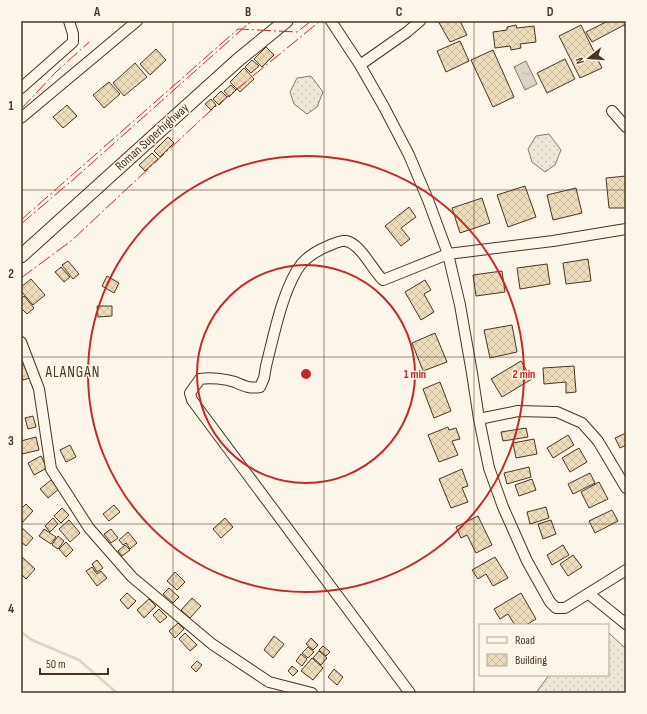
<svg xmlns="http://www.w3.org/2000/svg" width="647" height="714" font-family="'Sofia Sans Condensed',sans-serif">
  <defs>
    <pattern id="grass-dots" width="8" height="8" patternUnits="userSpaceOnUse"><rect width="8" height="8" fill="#ede6d9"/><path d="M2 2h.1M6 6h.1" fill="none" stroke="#cdc6ba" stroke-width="1.8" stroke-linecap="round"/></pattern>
    <pattern id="water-ripples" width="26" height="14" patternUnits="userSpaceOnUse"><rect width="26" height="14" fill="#dcd4c6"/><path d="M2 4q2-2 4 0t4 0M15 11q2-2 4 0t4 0" fill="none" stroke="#beb7aa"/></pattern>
    <pattern id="building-cross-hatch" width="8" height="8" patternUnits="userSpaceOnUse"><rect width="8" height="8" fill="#ecdcbc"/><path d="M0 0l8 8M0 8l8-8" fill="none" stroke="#ccbda1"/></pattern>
  </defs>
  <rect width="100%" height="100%" fill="#fbf6e9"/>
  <path fill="url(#grass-dots)" stroke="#887966" d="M 311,76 L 323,92 L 317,107 L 307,114 L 294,104 L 290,92 L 297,78 Z
    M 549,134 L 561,150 L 555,165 L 545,172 L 532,162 L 528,149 L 536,136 Z
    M 608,632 L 626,649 L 626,693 L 536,693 L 549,675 L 608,675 Z"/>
  <path fill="url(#water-ripples)" stroke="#887966" d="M 526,61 L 537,84 L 525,90 L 514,67 Z"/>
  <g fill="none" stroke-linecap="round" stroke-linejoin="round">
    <path stroke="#dcd4c6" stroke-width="2.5" d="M 21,632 L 32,640 L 79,660 L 117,693"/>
  </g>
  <path fill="url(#building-cross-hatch)" stroke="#4a3520" d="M 438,21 L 460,21 L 467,35 L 450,42 Z
    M 608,21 L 626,21 L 626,24 L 592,42 L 586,32 Z
    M 516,25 L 517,28 L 534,26 L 536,42 L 520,44 L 521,48 L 511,50 L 510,46 L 495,48 L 493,32 L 507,30 L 507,27 Z
    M 581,25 L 602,68 L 580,78 L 559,36 Z
    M 460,41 L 469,61 L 446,72 L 437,51 Z
    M 266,47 L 274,55 L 262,67 L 254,59 Z
    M 156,49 L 166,60 L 150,75 L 140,64 Z
    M 493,50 L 514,97 L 493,107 L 471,60 Z
    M 565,59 L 575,79 L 547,93 L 537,73 Z
    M 252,60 L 259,66 L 251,73 L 245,67 Z
    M 135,63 L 147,77 L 124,96 L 113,83 Z
    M 244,68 L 254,79 L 240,92 L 230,82 Z
    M 109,82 L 120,94 L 104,108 L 93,95 Z
    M 231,85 L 236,90 L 229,97 L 224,91 Z
    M 221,91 L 227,97 L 219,105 L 213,99 Z
    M 211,99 L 216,105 L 211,110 L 205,104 Z
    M 67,105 L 77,116 L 63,128 L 53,117 Z
    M 168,137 L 174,143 L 160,157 L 154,151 Z
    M 152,153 L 158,159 L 145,171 L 139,165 Z
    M 626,176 L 626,208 L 609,208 L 606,178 Z
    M 525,186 L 536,217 L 508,227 L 497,195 Z
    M 576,188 L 582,213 L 553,220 L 547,195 Z
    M 482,198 L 490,223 L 460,233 L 452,208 Z
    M 409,207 L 416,217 L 401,228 L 410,239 L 401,246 L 385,226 Z
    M 588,259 L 591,281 L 566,284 L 563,263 Z
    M 68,261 L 79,274 L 73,279 L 62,265 Z
    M 547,264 L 550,284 L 520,289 L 517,268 Z
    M 61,267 L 70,277 L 64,282 L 55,272 Z
    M 502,271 L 505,292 L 476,296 L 473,275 Z
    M 107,276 L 119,283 L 114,293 L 102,286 Z
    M 31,279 L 45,295 L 33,305 L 21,291 L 21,287 Z
    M 425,280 L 431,290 L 424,294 L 434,312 L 421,320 L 405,292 Z
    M 24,296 L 34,308 L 27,314 L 21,308 L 21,299 Z
    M 97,306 L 112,306 L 112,316 L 98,317 Z
    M 512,325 L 517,352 L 490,358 L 484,330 Z
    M 435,333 L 447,362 L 423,371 L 412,343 Z
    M 521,361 L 532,379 L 502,397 L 491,379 Z
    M 26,364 L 30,378 L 23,380 L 21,373 L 21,366 Z
    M 574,366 L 576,392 L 566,393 L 566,382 L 544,384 L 543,368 Z
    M 440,382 L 451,411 L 434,418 L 423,389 Z
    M 33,416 L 36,427 L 28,429 L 25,418 Z
    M 448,427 L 449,430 L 456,428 L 460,439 L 452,441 L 458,455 L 439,462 L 428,435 Z
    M 526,428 L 528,437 L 503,441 L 501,432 Z
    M 626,433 L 626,445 L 620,448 L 615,438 Z
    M 568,435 L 574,445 L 553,458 L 547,448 Z
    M 36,437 L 39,450 L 22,454 L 21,441 Z
    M 534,439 L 537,454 L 516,458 L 513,443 Z
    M 70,445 L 76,457 L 66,462 L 60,450 Z
    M 579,448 L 587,462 L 570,472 L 562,458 Z
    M 41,456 L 47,468 L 34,475 L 28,463 Z
    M 529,467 L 531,477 L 507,484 L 504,473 Z
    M 462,469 L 468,486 L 462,488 L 468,502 L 451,508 L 439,479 Z
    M 590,473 L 595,483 L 573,494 L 568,484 Z
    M 532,479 L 536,490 L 519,496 L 515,485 Z
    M 51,480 L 59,489 L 48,498 L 40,489 Z
    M 599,482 L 608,499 L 589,508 L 581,492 Z
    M 26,504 L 33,511 L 21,524 L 21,509 Z
    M 114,505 L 120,512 L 109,521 L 103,514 Z
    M 546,507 L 549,518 L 530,524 L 527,512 Z
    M 62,508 L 69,515 L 61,523 L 54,516 Z
    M 612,510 L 618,521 L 595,533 L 589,521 Z
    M 478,516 L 492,545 L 476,553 L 467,535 L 461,538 L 456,527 Z
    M 53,518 L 58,524 L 50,532 L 45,526 Z
    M 225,518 L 233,527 L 221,538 L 213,529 Z
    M 69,520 L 80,533 L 70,542 L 59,529 Z
    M 551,520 L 556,534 L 543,539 L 538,524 Z
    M 21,527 L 33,538 L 26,546 L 21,542 Z
    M 44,529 L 56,537 L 51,544 L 39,536 Z
    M 111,529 L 118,538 L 111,543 L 104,534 Z
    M 128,532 L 137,543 L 130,549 L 126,543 L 123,545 L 119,540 Z
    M 58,536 L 64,541 L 58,549 L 52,545 Z
    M 66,542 L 73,550 L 66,557 L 59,549 Z
    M 125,545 L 130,550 L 122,556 L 118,551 Z
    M 563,545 L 569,555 L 552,565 L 547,555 Z
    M 573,555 L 582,567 L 568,576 L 560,564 Z
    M 21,556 L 35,569 L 26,579 L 21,574 Z
    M 495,557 L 508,578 L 493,586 L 486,574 L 478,579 L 472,570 Z
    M 97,560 L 103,568 L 97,572 L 92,564 Z
    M 92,567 L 97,574 L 101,571 L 107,578 L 97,586 L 86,571 Z
    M 175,572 L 185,582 L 177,590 L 167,581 Z
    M 169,588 L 179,597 L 173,603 L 163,594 Z
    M 127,593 L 136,601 L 128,609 L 120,600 Z
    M 521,593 L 536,619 L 526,625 L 515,625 L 508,614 L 500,619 L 494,609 Z
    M 192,598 L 201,606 L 190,618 L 181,610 Z
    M 149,599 L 156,606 L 144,618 L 137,610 Z
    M 159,609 L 167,617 L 160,623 L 153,615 Z
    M 178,623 L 184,629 L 175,638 L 169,631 Z
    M 185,633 L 197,645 L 190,651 L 179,639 Z
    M 274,636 L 284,644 L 273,658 L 264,650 Z
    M 311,638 L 318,645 L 313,650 L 306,644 Z
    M 323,646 L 330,652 L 326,656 L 319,650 Z
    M 308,647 L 314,652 L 308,658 L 302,653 Z
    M 319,651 L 327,658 L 321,665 L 313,658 Z
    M 301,654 L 307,659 L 302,666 L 296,661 Z
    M 312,658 L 323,668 L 313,680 L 301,671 Z
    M 197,661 L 202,665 L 196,672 L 191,667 Z
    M 292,666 L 298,671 L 293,676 L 288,671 Z
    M 334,669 L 343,677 L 337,685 L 328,677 Z"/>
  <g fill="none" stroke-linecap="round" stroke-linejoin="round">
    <g stroke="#4a3520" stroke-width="12">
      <path id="minor" d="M 331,21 L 360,65 L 384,107 L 409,155 L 428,200 L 448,254 L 460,305 L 472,373 L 479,419 L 489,468 L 503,507 L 527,561 L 550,602 L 556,608 L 565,608 L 626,570
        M 360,65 L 407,32 L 420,21
        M 21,88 L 73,42 L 73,34 L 69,21
        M 612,111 L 626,127
        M 21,118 L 137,21
        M 21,342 L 39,389 L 51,469 L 89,528 L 132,577 L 212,644 L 269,682 L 312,693
        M 479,419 L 518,411 L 557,412 L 582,423 L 598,441 L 626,488
        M 589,594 L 626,624
        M 410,693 L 192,400 L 190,393 L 200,379 C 210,377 226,379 235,382 C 244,386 250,389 260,387 L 264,378 L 266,366 C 274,335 281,297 297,270 C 304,258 316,251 328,246 C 333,244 341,240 346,241 C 361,244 373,271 383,280 L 448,254 L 553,241 L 626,229"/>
    </g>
    <g stroke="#4a3520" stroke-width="15">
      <path id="major" d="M 21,256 L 238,60 L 286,21"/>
    </g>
    <use href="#minor" stroke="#fbf6e9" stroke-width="10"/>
    <use href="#major" stroke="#fbf6e9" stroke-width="13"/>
    <path stroke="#c62828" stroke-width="1" stroke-dasharray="14 3 2 3" stroke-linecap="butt" d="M 21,109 L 56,72 L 89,42
      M 21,220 L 238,29 L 297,32 L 311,21
      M 21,224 L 75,178 L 248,24 L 253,21
      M 21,278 L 71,241 L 209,112 L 320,21"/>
  </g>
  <path fill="none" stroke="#4a3520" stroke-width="1" stroke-opacity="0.55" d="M 173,21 L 173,693M 324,21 L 324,693M 474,21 L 474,693M 21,190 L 626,190M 21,357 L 626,357M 21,524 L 626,524"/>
  <g fill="none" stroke="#c62828" stroke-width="2">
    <circle cx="306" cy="374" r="109"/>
    <circle cx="306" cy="374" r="218"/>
  </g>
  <g text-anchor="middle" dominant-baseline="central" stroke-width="3" stroke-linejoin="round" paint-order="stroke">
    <g font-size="13" fill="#4a3520" stroke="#fbf6e9">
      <text transform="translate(152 137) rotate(-42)">Roman Superhighway</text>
    </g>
    <g font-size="15" letter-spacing="1" fill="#4a3520" stroke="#fbf6e9">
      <text x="73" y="372">ALANGAN</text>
    </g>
  </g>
  <circle cx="306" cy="374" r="6" fill="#c62828" stroke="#fbf6e9" stroke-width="2"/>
  <g font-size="12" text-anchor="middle" font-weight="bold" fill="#c62828" stroke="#fbf6e9" stroke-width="3" stroke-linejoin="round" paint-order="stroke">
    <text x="415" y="378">1 min</text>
    <text x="524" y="378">2 min</text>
  </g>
  <rect width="647" height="714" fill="none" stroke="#fbf6e9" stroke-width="44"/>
  <rect x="479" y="624" width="130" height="52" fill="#fbf6e9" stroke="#b4a999"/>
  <rect x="487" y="637" width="20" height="6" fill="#fbf6e9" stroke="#b4a999"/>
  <text x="515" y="644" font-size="12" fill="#4a3520">Road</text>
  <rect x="487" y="654" width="20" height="12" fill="url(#building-cross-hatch)" stroke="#b4a999"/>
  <text x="515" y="664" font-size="12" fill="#4a3520">Building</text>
  <g transform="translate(589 58) rotate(253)" stroke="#fbf6e9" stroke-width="3" paint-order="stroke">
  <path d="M0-3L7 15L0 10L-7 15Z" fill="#4a3520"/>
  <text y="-6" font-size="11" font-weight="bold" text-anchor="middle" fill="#4a3520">N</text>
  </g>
  <path d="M40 668v6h68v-6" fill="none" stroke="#4a3520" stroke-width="2"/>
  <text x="46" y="668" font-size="12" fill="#4a3520" stroke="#fbf6e9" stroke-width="3" paint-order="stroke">50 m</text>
  <rect x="22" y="22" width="603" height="670" fill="none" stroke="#4a3520" stroke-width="1.5"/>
  <g font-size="13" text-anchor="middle" font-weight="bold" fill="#4a3520">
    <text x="97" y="16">A</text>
    <text x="248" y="16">B</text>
    <text x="399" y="16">C</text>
    <text x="550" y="16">D</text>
    <text x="11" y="110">1</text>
    <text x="11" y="278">2</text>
    <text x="11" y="445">3</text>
    <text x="11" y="613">4</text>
  </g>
</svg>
